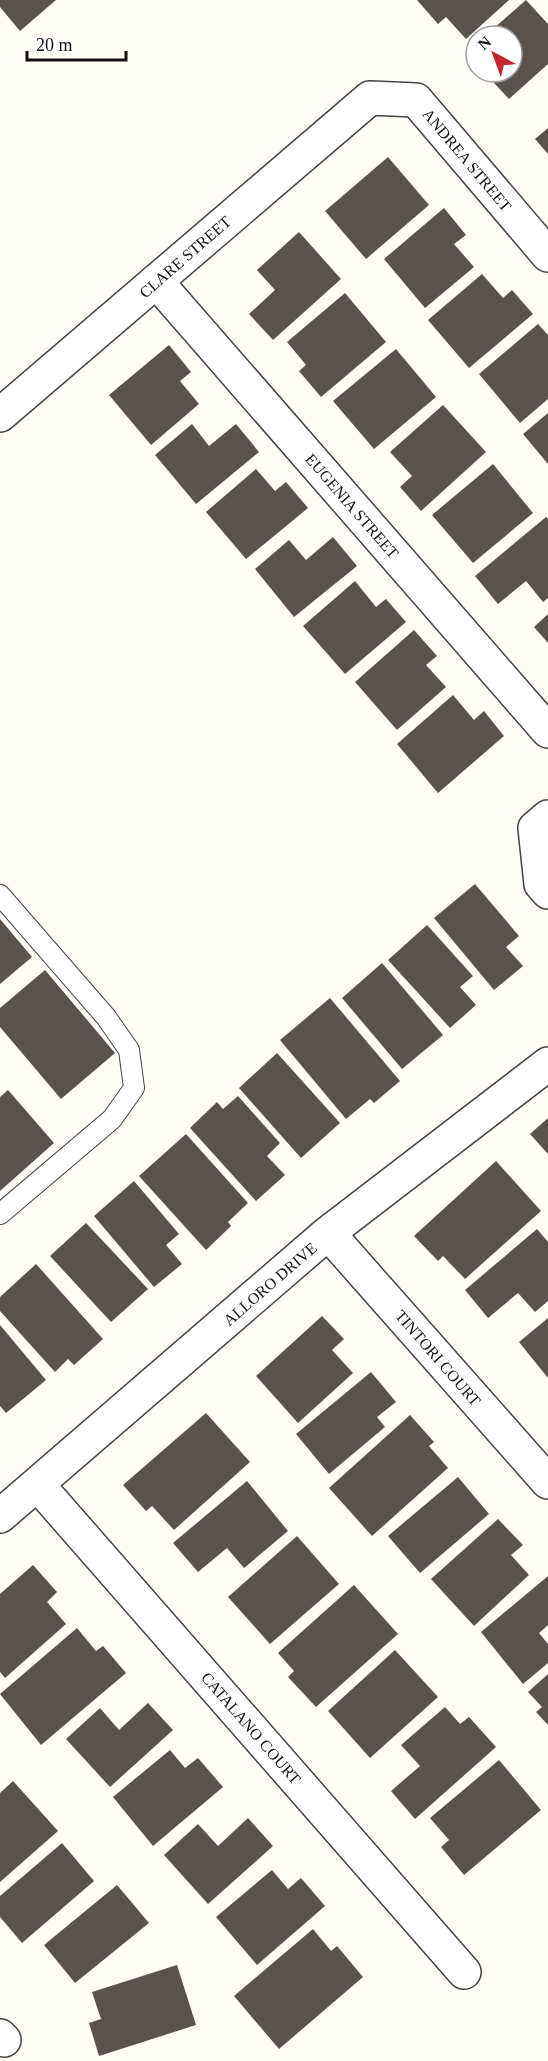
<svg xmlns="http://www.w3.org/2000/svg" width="548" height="2061" font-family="Georgia,serif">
  <rect width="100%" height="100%" fill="#fffdf5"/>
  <path fill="#5a524d" d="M 0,0 L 56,0 L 20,31 L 0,7 Z
    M 417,0 L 509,0 L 466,39 L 446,17 L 438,24 Z
    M 526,0 L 548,24 L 548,64 L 509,99 L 484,72 L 512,72 L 512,36 L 485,36 Z
    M 548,128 L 548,154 L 535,139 Z
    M 388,157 L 429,205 L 366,259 L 325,211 Z
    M 444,208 L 466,235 L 454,244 L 474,267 L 425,308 L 384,259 Z
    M 299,232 L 341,279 L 273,340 L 249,314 L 275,290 L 257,270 Z
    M 482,274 L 503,298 L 512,290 L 533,314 L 469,368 L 428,320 Z
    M 345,293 L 386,342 L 321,397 L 299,371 L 306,365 L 287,342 Z
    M 538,324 L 548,335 L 548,399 L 520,423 L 479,374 Z
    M 169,345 L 191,372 L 180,381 L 199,404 L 151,445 L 109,395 Z
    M 396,349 L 436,397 L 374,449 L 333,401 Z
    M 443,405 L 486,452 L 421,511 L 400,487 L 412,476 L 390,452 Z
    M 548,413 L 548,464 L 523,434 Z
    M 192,424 L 209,446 L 236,424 L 259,452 L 196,504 L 155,455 Z
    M 493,464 L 533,513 L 473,563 L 432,515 Z
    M 256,469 L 275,491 L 286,482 L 308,508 L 246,559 L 206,512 Z
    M 546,517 L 548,519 L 548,598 L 543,602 L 526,581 L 498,604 L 475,576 Z
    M 333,537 L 357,566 L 294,617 L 255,569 L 289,540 L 306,560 Z
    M 355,581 L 376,607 L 386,599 L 406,622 L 345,674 L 303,626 Z
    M 548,614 L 548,643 L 534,627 Z
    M 414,630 L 437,656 L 426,665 L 446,687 L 397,730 L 355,682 Z
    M 453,695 L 474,720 L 484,711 L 504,736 L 438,793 L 397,744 Z
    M 475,884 L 519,936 L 506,947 L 523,966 L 494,990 L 434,918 Z
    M 0,919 L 32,957 L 0,984 Z
    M 427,925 L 473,976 L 460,987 L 476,1005 L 450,1028 L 388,960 Z
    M 382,963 L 443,1035 L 402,1069 L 342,998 Z
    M 45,970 L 115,1053 L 61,1099 L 0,1027 L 0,1008 Z
    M 330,998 L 400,1081 L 374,1103 L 370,1099 L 346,1119 L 280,1040 Z
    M 277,1053 L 340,1123 L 301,1158 L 239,1088 Z
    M 8,1090 L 54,1143 L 0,1191 L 0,1097 Z
    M 238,1096 L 280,1143 L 267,1156 L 285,1175 L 256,1201 L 190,1128 L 217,1102 L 223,1109 Z
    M 548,1118 L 548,1154 L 530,1134 Z
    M 186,1134 L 248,1203 L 228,1222 L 231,1226 L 206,1250 L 139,1176 Z
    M 496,1161 L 541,1211 L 465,1279 L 443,1256 L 438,1261 L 414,1236 Z
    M 134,1181 L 179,1234 L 166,1245 L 182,1264 L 154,1287 L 94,1216 Z
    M 86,1223 L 148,1289 L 111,1322 L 50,1256 Z
    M 537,1229 L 548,1242 L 548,1301 L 535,1312 L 518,1293 L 488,1318 L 465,1290 Z
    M 36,1264 L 103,1339 L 74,1365 L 68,1359 L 55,1372 L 0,1311 L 0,1297 Z
    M 322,1316 L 344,1339 L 332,1350 L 353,1373 L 298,1423 L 256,1376 Z
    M 548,1318 L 548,1378 L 519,1342 Z
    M 0,1325 L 46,1380 L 6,1413 L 0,1406 Z
    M 371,1372 L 396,1402 L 377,1417 L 385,1427 L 329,1474 L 296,1434 Z
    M 206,1413 L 250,1462 L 174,1530 L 152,1506 L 146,1511 L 123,1485 Z
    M 410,1415 L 434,1442 L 429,1446 L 448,1468 L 372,1536 L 329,1488 Z
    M 458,1477 L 489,1514 L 420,1573 L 388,1536 Z
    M 247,1481 L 288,1531 L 244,1568 L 227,1548 L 198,1572 L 173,1543 Z
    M 498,1519 L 523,1545 L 511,1555 L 529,1575 L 474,1626 L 431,1579 Z
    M 297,1536 L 339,1584 L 270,1644 L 228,1597 Z
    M 33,1565 L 57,1592 L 47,1602 L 66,1624 L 5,1678 L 0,1672 L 0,1594 Z
    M 548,1576 L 548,1625 L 539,1633 L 548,1644 L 548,1663 L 523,1684 L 481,1632 Z
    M 354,1585 L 398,1634 L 316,1707 L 288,1677 L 294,1671 L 278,1653 Z
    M 77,1628 L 96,1651 L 103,1646 L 126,1673 L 41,1745 L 0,1694 Z
    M 395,1650 L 438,1697 L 370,1758 L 328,1711 Z
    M 548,1674 L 548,1725 L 536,1712 L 542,1707 L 528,1692 Z
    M 148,1703 L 173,1730 L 110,1787 L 66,1739 L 100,1708 L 119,1730 Z
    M 445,1707 L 460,1724 L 469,1717 L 496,1747 L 415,1819 L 391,1791 L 420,1766 L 401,1745 Z
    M 170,1750 L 185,1768 L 198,1758 L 223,1787 L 153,1846 L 113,1797 Z
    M 499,1760 L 541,1810 L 464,1875 L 441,1847 L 449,1840 L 430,1818 Z
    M 13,1781 L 58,1831 L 0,1882 L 0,1793 Z
    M 248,1818 L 273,1846 L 208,1904 L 164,1855 L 198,1824 L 218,1846 Z
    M 62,1843 L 94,1881 L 22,1943 L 0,1917 L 0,1896 Z
    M 272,1870 L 288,1889 L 301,1878 L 325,1906 L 257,1965 L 216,1917 Z
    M 117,1885 L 149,1923 L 75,1983 L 44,1945 Z
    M 313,1929 L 331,1951 L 337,1946 L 363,1977 L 279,2049 L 234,1996 Z
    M 177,1965 L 196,2025 L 99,2056 L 89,2023 L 101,2019 L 92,1992 Z"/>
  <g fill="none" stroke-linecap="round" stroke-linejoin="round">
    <g stroke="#444" stroke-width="22">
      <path id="lane" d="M 0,895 L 106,1017 L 129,1050 L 134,1088 L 112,1119 L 0,1214"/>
    </g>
    <g stroke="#444" stroke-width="36">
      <path id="street" d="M 156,281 L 548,731
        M 0,415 L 370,98 L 416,100 L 548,255
        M 548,817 L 535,828 L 541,884 L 548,892
        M 328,1233 L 548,1482
        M 38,1485 L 464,1972
        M 0,1516 L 328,1233 L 548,1064
        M 0,2036 L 4,2040"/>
    </g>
    <use href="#lane" stroke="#fff" stroke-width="20"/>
    <use href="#street" stroke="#fff" stroke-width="33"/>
  </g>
  <g text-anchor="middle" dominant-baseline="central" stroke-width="6" stroke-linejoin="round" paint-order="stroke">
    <g font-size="16" fill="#111" stroke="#fff">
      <text transform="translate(467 160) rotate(50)">ANDREA STREET</text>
      <text transform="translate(185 257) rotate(-41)">CLARE STREET</text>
      <text transform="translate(352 506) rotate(49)">EUGENIA STREET</text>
      <text transform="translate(270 1284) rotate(-41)">ALLORO DRIVE</text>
      <text transform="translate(438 1358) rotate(49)">TINTORI COURT</text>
      <text transform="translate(251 1728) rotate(49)">CATALANO COURT</text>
    </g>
  </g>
  <g transform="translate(494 54) rotate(319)"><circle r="28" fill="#ffffff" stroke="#a0a0a0" stroke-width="1.5"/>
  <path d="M0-4.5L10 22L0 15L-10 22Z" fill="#c4262e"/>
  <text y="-9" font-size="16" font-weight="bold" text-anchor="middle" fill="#111111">N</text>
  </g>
  <path d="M27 51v9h99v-9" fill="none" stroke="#111111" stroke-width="3"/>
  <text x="36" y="51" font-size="18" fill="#111111" stroke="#ffffff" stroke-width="4.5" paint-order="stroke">20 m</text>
</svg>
